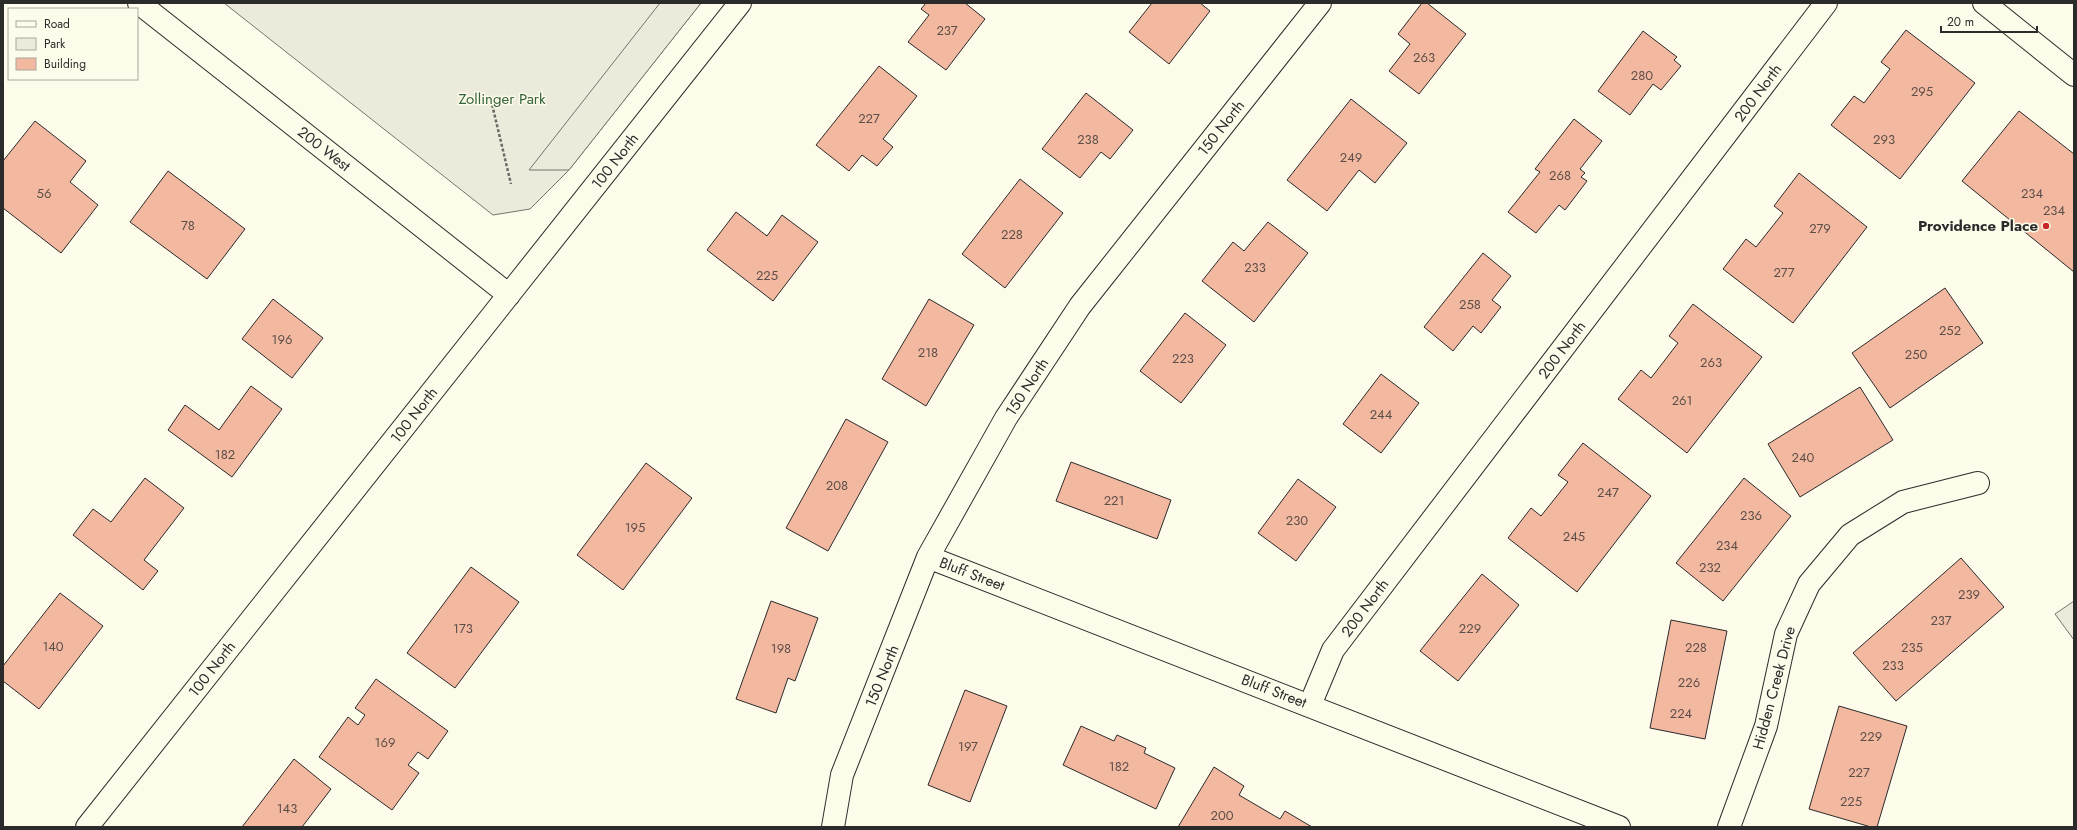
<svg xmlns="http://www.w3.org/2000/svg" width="2077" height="830" font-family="Jost,sans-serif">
  <rect width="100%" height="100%" fill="#fdfbea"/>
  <path fill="#ecebdb" stroke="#74746e" d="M 224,3 L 701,3 L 569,170 L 530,209 L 493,215 Z
    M 2074,601 L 2074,640 L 2055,614 Z"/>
  <path fill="#eceadb" stroke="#74746e" d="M 660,3 L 701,3 L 569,170 L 529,170 Z"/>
  <path fill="#f2b8a0" stroke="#2b2b2b" d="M 926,3 L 965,3 L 985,19 L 946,70 L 908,42 L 929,15 L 921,9 Z
    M 1152,3 L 1200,3 L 1210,11 L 1169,64 L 1129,32 Z
    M 1422,3 L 1427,3 L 1466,34 L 1419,94 L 1389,71 L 1410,44 L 1398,34 Z
    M 1906,30 L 1975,83 L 1900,179 L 1831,125 L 1854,96 L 1864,103 L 1890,69 L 1881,62 Z
    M 1643,31 L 1677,57 L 1674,60 L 1681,66 L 1661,90 L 1653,84 L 1630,115 L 1598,91 Z
    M 879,66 L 917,96 L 883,139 L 893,147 L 877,166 L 862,155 L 849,171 L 816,145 Z
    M 1086,93 L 1133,130 L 1110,159 L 1101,152 L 1080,178 L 1042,149 Z
    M 1351,99 L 1407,143 L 1375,183 L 1359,170 L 1327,211 L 1287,180 Z
    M 2019,111 L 2074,154 L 2074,272 L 1962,181 Z
    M 1574,119 L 1602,141 L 1580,169 L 1585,173 L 1581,177 L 1587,181 L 1565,210 L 1559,205 L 1536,233 L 1508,212 L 1540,172 L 1535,169 Z
    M 35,121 L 86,161 L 70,182 L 98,205 L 61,253 L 3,208 L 3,161 Z
    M 168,171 L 245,229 L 207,279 L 130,222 Z
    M 1799,173 L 1867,227 L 1793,323 L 1723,269 L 1746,239 L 1756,247 L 1783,213 L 1774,206 Z
    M 1020,179 L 1063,213 L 1005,288 L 962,254 Z
    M 736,212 L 767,236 L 782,215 L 818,242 L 773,301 L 707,250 Z
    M 1268,222 L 1308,253 L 1254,322 L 1202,281 L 1233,242 L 1244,251 Z
    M 1483,253 L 1511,276 L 1492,300 L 1501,307 L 1481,333 L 1473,326 L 1453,351 L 1424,327 Z
    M 1945,288 L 1983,343 L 1890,408 L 1852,353 Z
    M 273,299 L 323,338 L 292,378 L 242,339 Z
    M 929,299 L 974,325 L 926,406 L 882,379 Z
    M 1693,304 L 1762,357 L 1687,453 L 1618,399 L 1641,370 L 1651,378 L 1678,343 L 1669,336 Z
    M 1185,313 L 1226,345 L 1181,403 L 1140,371 Z
    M 1381,374 L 1419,403 L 1381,453 L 1343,424 Z
    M 251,386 L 282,409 L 232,477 L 168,430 L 185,405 L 219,430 Z
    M 1860,387 L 1893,440 L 1800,497 L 1768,444 Z
    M 846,419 L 888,442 L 828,551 L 786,528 Z
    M 1583,443 L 1651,496 L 1577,592 L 1508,538 L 1531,508 L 1541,516 L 1568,482 L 1558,475 Z
    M 1071,462 L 1171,500 L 1157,539 L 1056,501 Z
    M 646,463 L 692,498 L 623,590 L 577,555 Z
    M 145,478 L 184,508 L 144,560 L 158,571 L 143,590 L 73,535 L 93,509 L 111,522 Z
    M 1744,478 L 1791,516 L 1723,601 L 1676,563 Z
    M 1298,479 L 1336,507 L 1296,561 L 1258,533 Z
    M 1961,558 L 2004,607 L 1896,701 L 1853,653 Z
    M 471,567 L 519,602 L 455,688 L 407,653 Z
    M 1482,574 L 1519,605 L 1458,681 L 1420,651 Z
    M 60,593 L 103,626 L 39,709 L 3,681 L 3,666 Z
    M 771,601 L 818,618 L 795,681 L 788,678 L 776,713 L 736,699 Z
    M 1671,620 L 1727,631 L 1705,739 L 1650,728 Z
    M 376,679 L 448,731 L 428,759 L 418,752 L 408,765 L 419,773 L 392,810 L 319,757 L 348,717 L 358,725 L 365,715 L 355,708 Z
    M 965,690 L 1007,706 L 970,802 L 928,785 Z
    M 1839,706 L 1907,726 L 1877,827 L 1871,827 L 1809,809 Z
    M 1081,726 L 1114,741 L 1117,735 L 1146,748 L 1144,753 L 1175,768 L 1156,809 L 1063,765 Z
    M 294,759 L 331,789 L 302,827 L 242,827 Z
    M 1214,767 L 1244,786 L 1239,795 L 1280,819 L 1285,811 L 1312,827 L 1178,827 Z"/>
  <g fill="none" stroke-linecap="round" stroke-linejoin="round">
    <g stroke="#2b2b2b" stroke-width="24">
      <path id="minor" d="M 139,3 L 509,295
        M 1984,3 L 2074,75
        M 928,557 L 1619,827
        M 1310,705 L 1333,650 L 1826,3
        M 87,827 L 740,3
        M 833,827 L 842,775 L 928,557 L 1006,418 L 1080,306 L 1320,3
        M 1729,827 L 1766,726 L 1786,634 L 1809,584 L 1850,535 L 1903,502 L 1978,483"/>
    </g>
    <path stroke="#6a6964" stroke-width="2.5" stroke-dasharray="3 2" stroke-linecap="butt" d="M 491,100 L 511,184"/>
    <use href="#minor" stroke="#fdfbea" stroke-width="22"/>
  </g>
  <circle fill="#c62828" stroke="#fdfbea" stroke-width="1.5" cx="2046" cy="226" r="4"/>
  <g text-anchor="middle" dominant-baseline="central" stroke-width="3" stroke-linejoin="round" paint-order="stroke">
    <g font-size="13" fill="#5d4e48">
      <text x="947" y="30">237</text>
      <text x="1424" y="57">263</text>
      <text x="1642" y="75">280</text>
      <text x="1922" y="91">295</text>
      <text x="869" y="118">227</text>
      <text x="1088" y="139">238</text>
      <text x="1884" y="139">293</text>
      <text x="1351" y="157">249</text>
      <text x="1560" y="175">268</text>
      <text x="44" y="193">56</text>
      <text x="2032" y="193">234</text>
      <text x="2054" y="210">234</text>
      <text x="188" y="225">78</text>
      <text x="1820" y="228">279</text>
      <text x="1012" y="234">228</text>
      <text x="1255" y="267">233</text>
      <text x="1784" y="272">277</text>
      <text x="767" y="275">225</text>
      <text x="1470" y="304">258</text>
      <text x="1950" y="330">252</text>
      <text x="282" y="339">196</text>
      <text x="928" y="352">218</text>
      <text x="1916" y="354">250</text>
      <text x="1183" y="358">223</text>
      <text x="1711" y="362">263</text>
      <text x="1682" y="400">261</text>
      <text x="1381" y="414">244</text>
      <text x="225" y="454">182</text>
      <text x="1803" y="457">240</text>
      <text x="837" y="485">208</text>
      <text x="1608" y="492">247</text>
      <text x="1114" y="500">221</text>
      <text x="1751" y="515">236</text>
      <text x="1297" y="520">230</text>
      <text x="635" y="527">195</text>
      <text x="1574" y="536">245</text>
      <text x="1727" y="545">234</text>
      <text x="1710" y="567">232</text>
      <text x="1969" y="594">239</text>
      <text x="1941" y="620">237</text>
      <text x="463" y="628">173</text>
      <text x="1470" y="628">229</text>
      <text x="53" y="646">140</text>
      <text x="1696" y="647">228</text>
      <text x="1912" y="647">235</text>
      <text x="781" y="648">198</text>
      <text x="1893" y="665">233</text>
      <text x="1689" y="682">226</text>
      <text x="1681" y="713">224</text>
      <text x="1871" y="736">229</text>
      <text x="385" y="742">169</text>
      <text x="968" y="746">197</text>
      <text x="1119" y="766">182</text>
      <text x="1859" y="772">227</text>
      <text x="1851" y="801">225</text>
      <text x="287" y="808">143</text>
      <text x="1222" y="815">200</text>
    </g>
    <g font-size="15" fill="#2b2b2b" stroke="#fdfbea">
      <text transform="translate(1758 93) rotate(-53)">200 North</text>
      <text transform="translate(1221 128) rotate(-52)">150 North</text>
      <text transform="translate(324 149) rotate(38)">200 West</text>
      <text transform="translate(615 161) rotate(-52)">100 North</text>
      <text transform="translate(1562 350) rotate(-53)">200 North</text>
      <text transform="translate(1027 387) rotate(-57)">150 North</text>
      <text transform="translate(414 415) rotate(-52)">100 North</text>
      <text transform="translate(972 574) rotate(21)">Bluff Street</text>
      <text transform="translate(1365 608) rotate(-53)">200 North</text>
      <text transform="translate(212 669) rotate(-52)">100 North</text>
      <text transform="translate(882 676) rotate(-68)">150 North</text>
      <text transform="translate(1774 688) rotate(-75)">Hidden Creek Drive</text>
      <text transform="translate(1274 691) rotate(21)">Bluff Street</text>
    </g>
    <g font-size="15" fill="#34623c" stroke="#fdfbea">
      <text x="502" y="99">Zollinger Park</text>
    </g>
    <g font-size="15" font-weight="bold" fill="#2b2b2b" stroke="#fdfbea" text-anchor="end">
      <text x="2038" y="226">Providence Place</text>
    </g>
  </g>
  <rect width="2077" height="830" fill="none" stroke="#2b2b2b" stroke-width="8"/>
  <rect x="8" y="8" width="130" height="72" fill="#fdfbea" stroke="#a9a89e"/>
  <rect x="16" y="21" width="20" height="6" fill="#fdfbea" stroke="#a9a89e"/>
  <text x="44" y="28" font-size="12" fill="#2b2b2b">Road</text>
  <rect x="16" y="38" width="20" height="12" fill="#ecebdb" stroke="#a9a89e"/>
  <text x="44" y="48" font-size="12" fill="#2b2b2b">Park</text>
  <rect x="16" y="58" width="20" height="12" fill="#f2b8a0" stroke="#a9a89e"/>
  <text x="44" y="68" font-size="12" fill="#2b2b2b">Building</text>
  <path d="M1941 26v6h96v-6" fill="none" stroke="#2b2b2b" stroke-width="2"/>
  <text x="1947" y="26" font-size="12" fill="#2b2b2b" stroke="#fdfbea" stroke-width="3" paint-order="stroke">20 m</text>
</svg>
